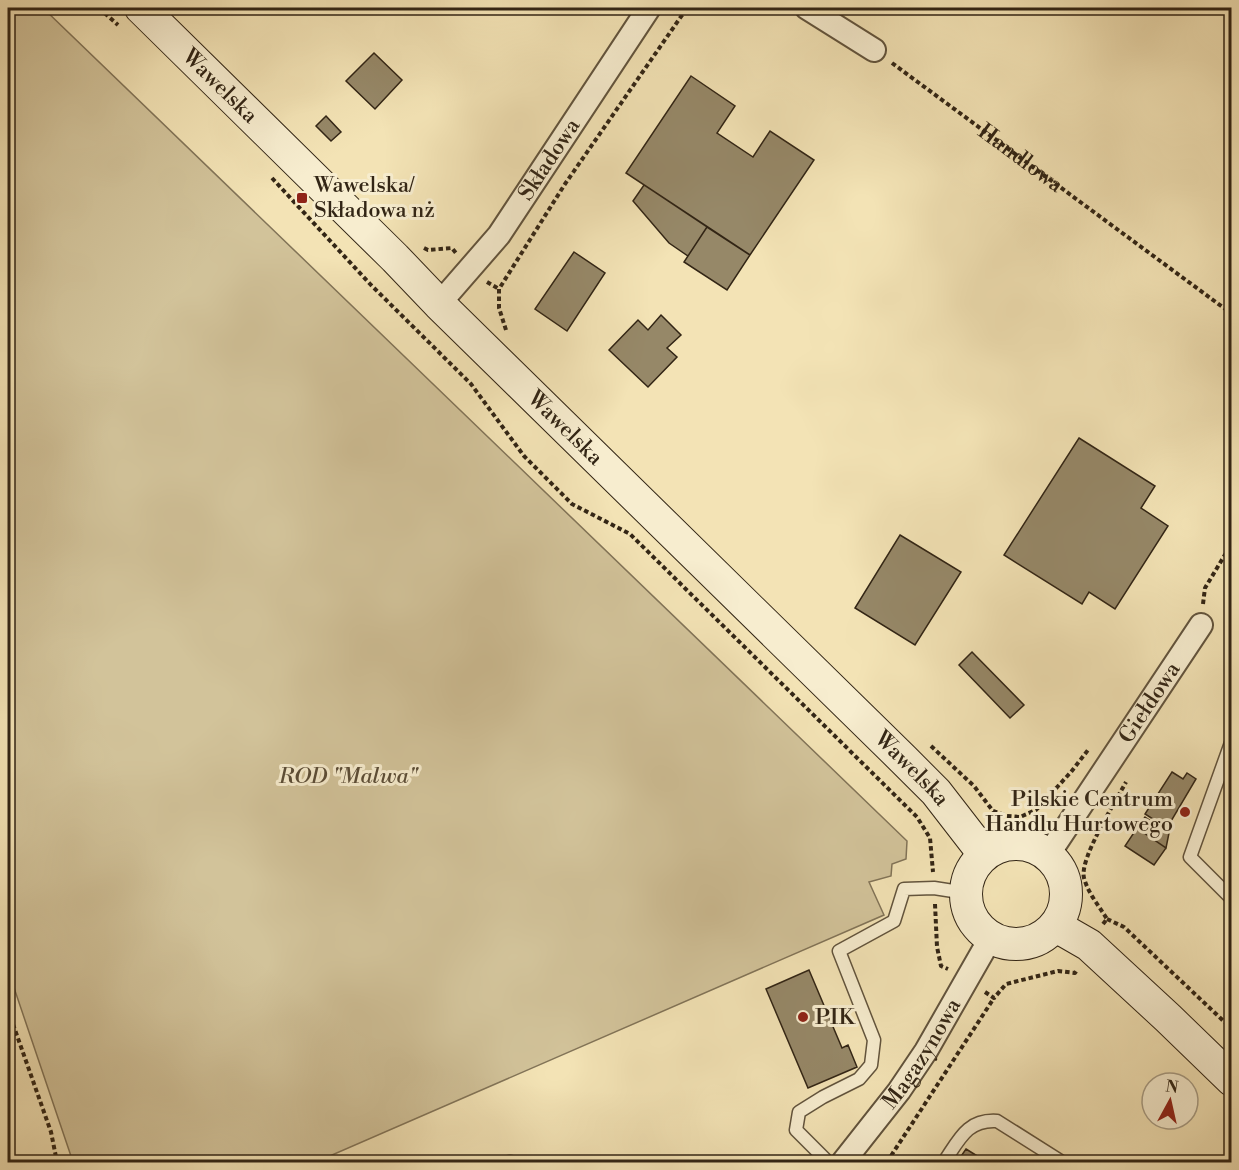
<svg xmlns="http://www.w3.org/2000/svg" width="1239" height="1170" font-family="'Libre Bodoni',serif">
  <rect width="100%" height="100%" fill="#f3e3b5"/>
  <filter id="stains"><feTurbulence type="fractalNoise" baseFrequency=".00333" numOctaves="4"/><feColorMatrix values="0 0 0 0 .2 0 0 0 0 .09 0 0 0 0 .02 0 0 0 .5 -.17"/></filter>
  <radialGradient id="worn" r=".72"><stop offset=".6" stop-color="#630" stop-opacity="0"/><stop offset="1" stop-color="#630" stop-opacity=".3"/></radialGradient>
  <path fill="#d2c39a" stroke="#827458" stroke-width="1.5" d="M 8,8 L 43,8 L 907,841 L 906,859 L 892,864 L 891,876 L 869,882 L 884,915 L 316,1162 L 73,1162 L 8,970 Z"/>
  <path fill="#968868" stroke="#322515" stroke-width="1.5" d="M 374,53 L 402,80 L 375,109 L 346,81 Z
    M 691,76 L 735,106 L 717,133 L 753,157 L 770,131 L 814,160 L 750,255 L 626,173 Z
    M 326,116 L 341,132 L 331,141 L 316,126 Z
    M 644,185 L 707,227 L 688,256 L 669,243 L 633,201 Z
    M 707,227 L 750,255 L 727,290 L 684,262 Z
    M 574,252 L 605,273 L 567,331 L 535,309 Z
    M 661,315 L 681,335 L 667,348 L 677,357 L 648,387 L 609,350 L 638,320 L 648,330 Z
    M 1079,438 L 1155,486 L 1141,508 L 1168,526 L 1115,609 L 1089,592 L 1082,604 L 1004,555 Z
    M 900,535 L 961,572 L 915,645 L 855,608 Z
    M 972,652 L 1024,705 L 1010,718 L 959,665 Z
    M 1172,772 L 1183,779 L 1187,773 L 1196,779 L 1167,828 L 1145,814 Z
    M 1145,817 L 1169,833 L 1166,848 L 1137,828 Z
    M 1137,828 L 1166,848 L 1154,865 L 1125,846 Z
    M 809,970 L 842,1048 L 848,1045 L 857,1067 L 808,1088 L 766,989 Z
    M 966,1149 L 987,1162 L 957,1162 Z"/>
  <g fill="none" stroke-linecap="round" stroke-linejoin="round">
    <g stroke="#62543d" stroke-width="15">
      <path id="lane" d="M 1232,740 L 1190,857 L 1232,899
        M 509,1162 L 511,1162
        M 828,1162 L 796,1130 L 799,1112 L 823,1097 L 859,1079 L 871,1065 L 874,1040 L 839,951 L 894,921 L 904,889 L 934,888 L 966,893
        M 944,1162 C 959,1140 967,1119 997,1121 L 1062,1162"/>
    </g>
    <g stroke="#62543d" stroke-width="26">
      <g id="street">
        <path d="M 807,8 L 874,50"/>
        <path id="s2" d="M 439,304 L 499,235 L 649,8"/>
        <path id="s3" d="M 1048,855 L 1201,625"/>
        <path id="s4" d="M 843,1162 L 899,1091 L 926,1051 L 990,939"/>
      </g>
    </g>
    <g stroke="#322515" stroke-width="34">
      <g id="secondary">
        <path id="s5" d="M 141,8 L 395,258 L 439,304 L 903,759 L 936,792 L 984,854"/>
        <circle cx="1016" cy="894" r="50"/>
        <path d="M 1056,926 L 1089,945 L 1168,1018 L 1232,1080"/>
      </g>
    </g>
    <g stroke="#322515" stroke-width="4" stroke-dasharray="4.5 3" stroke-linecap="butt">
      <path d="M 99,8 L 118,25"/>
      <path id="s1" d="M 892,63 L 1232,314"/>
      <path d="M 272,178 L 371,285 L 471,384 L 524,456 L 572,504 L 630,534 L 917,817 L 930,838 L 933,872"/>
      <path d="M 424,248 L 428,250 L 452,248 L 456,253"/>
      <path d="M 487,282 L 499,289"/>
      <path d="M 506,330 L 499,308 L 499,289 L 565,184 L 687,8"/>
      <path d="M 1203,604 L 1205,588 L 1232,543"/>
      <path d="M 931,746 L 974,786 L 993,811 L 1007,816 L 1020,817 L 1036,810 L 1071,772 L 1088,750"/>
      <path d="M 935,904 L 937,947 L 941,966 L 948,969"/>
      <path d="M 1107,919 L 1124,927 L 1232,1029"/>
      <path d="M 1103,924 L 1107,919 C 1099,906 1088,893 1084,878 C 1079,859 1116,801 1126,782"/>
      <path d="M 985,992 L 994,998 L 1006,984 L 1058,971 L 1075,973 L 1077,970"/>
      <path d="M 8,1010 L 51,1132 L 57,1162"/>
      <path d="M 887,1162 L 994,998"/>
    </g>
    <use href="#lane" stroke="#f7edcf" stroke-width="12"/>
    <use href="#street" stroke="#f7edcf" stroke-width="22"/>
    <use href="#secondary" stroke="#f7edcf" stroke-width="32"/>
  </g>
  <g fill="#8f2418" stroke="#f7edcf" stroke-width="2">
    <rect x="296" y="192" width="12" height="12" rx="3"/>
    <circle cx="1185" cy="812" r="6"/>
    <circle cx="803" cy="1017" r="6"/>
  </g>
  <g text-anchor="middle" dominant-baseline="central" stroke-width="6" stroke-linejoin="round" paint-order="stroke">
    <g font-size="22" fill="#322515" stroke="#f7edcf">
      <text stroke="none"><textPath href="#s5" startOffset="111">Wawelska</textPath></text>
      <text stroke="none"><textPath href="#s1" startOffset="160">Handlowa</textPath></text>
      <text stroke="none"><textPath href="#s2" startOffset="182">Składowa</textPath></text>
      <text stroke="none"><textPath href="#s5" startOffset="597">Wawelska</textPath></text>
      <text stroke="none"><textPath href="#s3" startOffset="183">Giełdowa</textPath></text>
      <text stroke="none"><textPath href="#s5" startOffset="1083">Wawelska</textPath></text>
      <text stroke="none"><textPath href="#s4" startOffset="134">Magazynowa</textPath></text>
    </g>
    <g font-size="22" fill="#322515" stroke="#f7edcf" text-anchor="start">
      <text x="314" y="185">Wawelska/<tspan x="314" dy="25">Składowa nż</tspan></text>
      <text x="1173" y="799" text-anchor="end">Pilskie Centrum<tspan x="1173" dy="25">Handlu Hurtowego</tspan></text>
      <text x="815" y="1017">PIK</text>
    </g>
    <g font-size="22" font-style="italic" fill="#5a4c36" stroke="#f7edcf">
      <text x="348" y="776">ROD "Malwa"</text>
    </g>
  </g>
  <rect width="1239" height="1170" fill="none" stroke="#f3e3b5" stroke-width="30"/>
  <rect x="9" y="9" width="1221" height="1152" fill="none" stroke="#322515" stroke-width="3"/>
  <rect x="15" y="15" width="1209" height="1140" fill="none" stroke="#322515" stroke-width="1.5"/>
  <g transform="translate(1170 1101) rotate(8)"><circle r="28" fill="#f7edcf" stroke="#a89d85" stroke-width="1.5"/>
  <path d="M0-4.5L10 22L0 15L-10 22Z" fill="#8f2418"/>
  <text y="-9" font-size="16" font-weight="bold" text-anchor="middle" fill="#322515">N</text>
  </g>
  <rect width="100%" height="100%" filter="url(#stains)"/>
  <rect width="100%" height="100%" fill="url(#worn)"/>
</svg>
